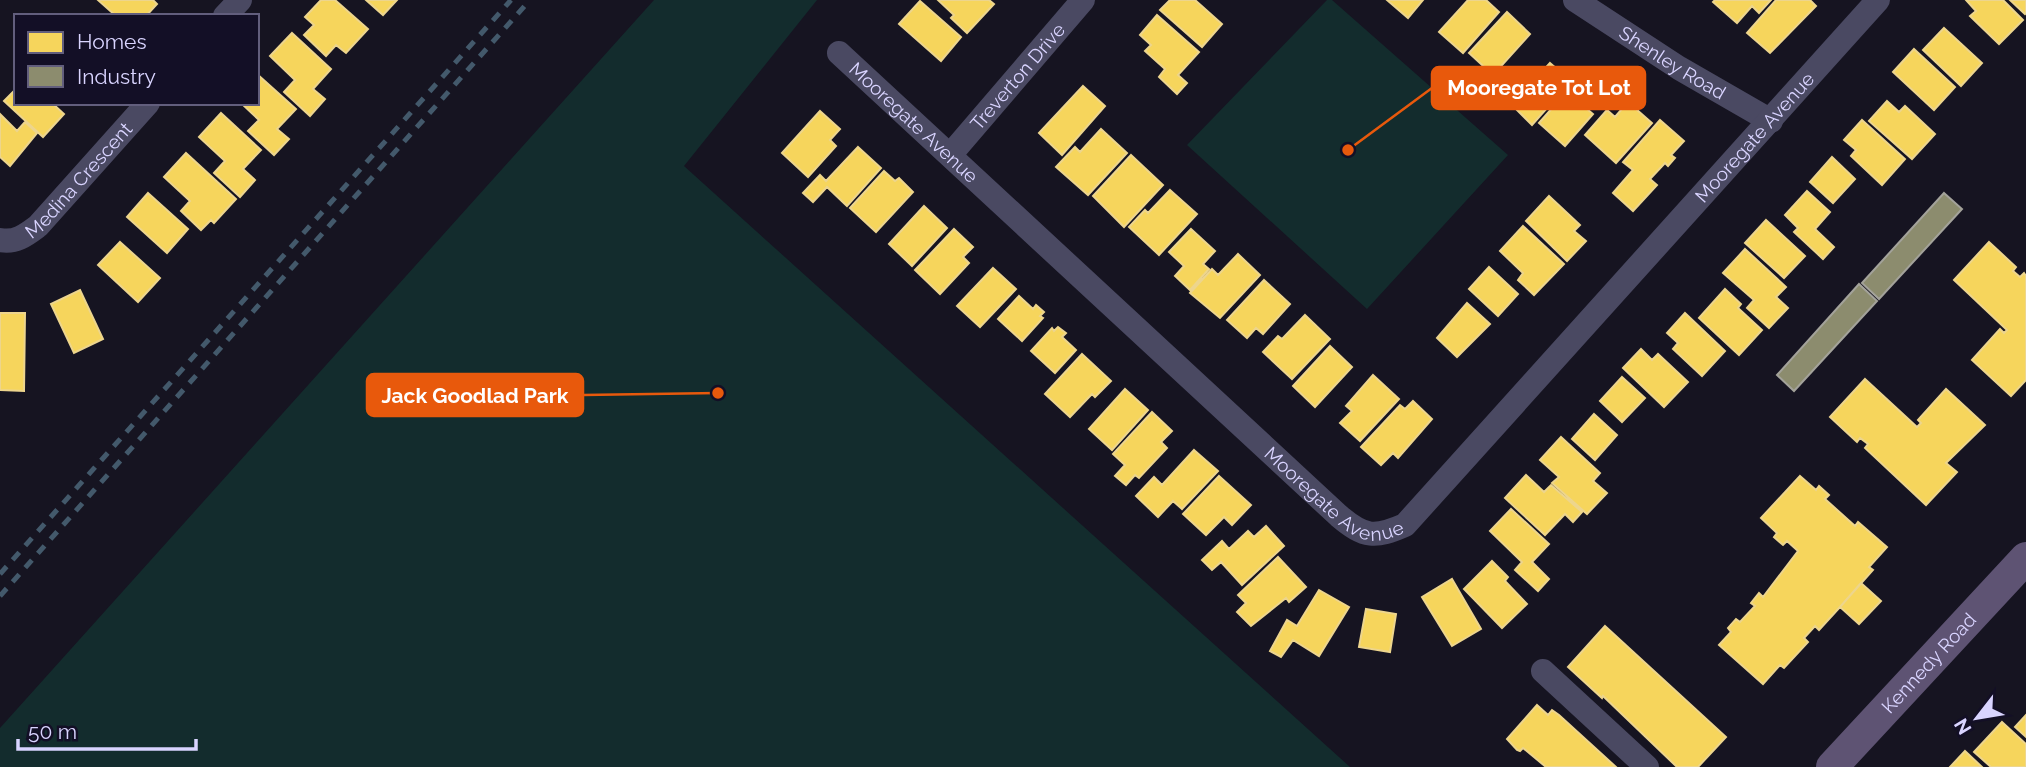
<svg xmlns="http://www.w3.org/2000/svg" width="2026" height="767" font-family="Raleway,sans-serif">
  <rect width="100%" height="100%" fill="#161421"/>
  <path fill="#132c2d" d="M 654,0 L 817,0 L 684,166 L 1350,767 L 0,767 L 0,728 Z
    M 1327,0 L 1332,0 L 1508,155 L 1367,309 L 1187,145 Z"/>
  <path fill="#f6d55c" stroke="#edd58d" stroke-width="2" d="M 98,0 L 153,0 L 157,4 L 146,16 L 116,16 Z
    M 321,0 L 335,0 L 368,29 L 346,53 L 336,45 L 326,56 L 304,35 L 314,25 L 305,17 Z
    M 366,0 L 397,0 L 383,15 Z
    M 938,0 L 989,0 L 994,4 L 967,33 L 951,18 L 954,15 Z
    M 1170,0 L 1195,0 L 1222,24 L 1202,47 L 1160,10 Z
    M 1387,0 L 1423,0 L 1408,18 Z
    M 1468,0 L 1486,0 L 1499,12 L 1463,53 L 1439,32 Z
    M 1715,0 L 1771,0 L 1759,13 L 1752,6 L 1737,23 L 1713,2 Z
    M 1776,0 L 1810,0 L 1816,6 L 1770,53 L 1747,33 Z
    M 1966,0 L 2003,0 L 2023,20 L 1999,44 L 1970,16 L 1976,11 Z
    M 2010,0 L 2026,0 L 2026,13 L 2025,14 Z
    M 920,1 L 961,37 L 941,61 L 899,24 Z
    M 1507,12 L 1530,34 L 1493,75 L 1469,53 Z
    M 1157,15 L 1199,52 L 1178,75 L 1187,83 L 1177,94 L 1159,77 L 1165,69 L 1145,51 L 1151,45 L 1140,35 Z
    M 1944,28 L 1982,63 L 1961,86 L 1923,50 Z
    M 292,33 L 331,69 L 313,89 L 325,99 L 310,116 L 284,92 L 295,80 L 270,56 Z
    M 1914,49 L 1955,87 L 1934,110 L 1893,72 Z
    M 1550,63 L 1571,81 L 1532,125 L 1500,93 L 1522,68 L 1529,75 L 1534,69 L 1540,74 Z
    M 257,74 L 296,109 L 277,129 L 289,139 L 274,155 L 248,131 L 259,120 L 241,103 L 257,103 Z
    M 1577,80 L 1597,98 L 1587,109 L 1593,114 L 1565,146 L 1539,123 Z
    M 1083,86 L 1105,106 L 1062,155 L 1039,133 Z
    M 16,89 L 16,103 L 52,103 L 64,114 L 43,137 L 4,101 Z
    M 1887,101 L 1899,112 L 1905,106 L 1935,134 L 1912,159 L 1869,121 Z
    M 1628,102 L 1652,123 L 1616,163 L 1585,135 L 1607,110 L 1615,117 Z
    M 820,111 L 840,129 L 830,140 L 836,146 L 808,177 L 782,153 Z
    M 221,113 L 261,150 L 243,169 L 255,180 L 240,197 L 214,173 L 225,161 L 199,137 Z
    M 0,114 L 17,131 L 25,122 L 37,133 L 10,166 L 0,157 Z
    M 1660,120 L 1684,141 L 1671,155 L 1675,158 L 1668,166 L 1665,163 L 1650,179 L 1657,185 L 1633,211 L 1613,193 L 1633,170 L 1623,162 Z
    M 1862,120 L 1905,159 L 1882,185 L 1851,156 L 1856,150 L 1844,140 Z
    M 1101,129 L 1127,153 L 1088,195 L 1056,167 L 1075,147 L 1080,152 Z
    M 858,147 L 881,168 L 847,206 L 827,187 L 813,202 L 803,193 L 820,175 L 826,181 Z
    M 186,153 L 236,199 L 214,223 L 211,220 L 201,230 L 181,211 L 190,201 L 164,177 Z
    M 1131,155 L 1163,185 L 1124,227 L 1093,196 Z
    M 1832,157 L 1855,179 L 1833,203 L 1810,182 Z
    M 884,171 L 895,181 L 899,178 L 913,192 L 876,232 L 850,208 Z
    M 1170,190 L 1197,214 L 1159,255 L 1129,227 L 1145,210 L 1148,213 Z
    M 1807,191 L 1830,212 L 1815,229 L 1834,247 L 1823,259 L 1794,232 L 1798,228 L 1785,215 Z
    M 148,193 L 188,229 L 167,253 L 127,217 Z
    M 1549,196 L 1580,225 L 1574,231 L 1586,241 L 1567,261 L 1526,221 Z
    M 924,206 L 947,228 L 912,266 L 889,244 Z
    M 1766,220 L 1805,256 L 1784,278 L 1745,243 Z
    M 1523,226 L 1564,264 L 1534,295 L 1518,280 L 1523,273 L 1500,251 Z
    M 954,229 L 973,247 L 963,257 L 969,263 L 940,294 L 915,270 Z
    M 1191,229 L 1215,251 L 1203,264 L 1209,269 L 1190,290 L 1175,276 L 1184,266 L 1169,252 Z
    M 120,242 L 160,278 L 138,302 L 98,265 Z
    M 1989,242 L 2016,267 L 2013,271 L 2020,277 L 2024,273 L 2026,276 L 2026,380 L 2011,396 L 1972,360 L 2000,329 L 2004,333 L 2007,330 L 1954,280 Z
    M 1745,249 L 1786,287 L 1776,297 L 1788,308 L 1769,328 L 1747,308 L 1754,300 L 1723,273 Z
    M 1238,254 L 1260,275 L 1220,318 L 1190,293 L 1212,269 L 1218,275 Z
    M 1489,267 L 1518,294 L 1498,316 L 1469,289 Z
    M 993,268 L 1016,289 L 980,327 L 957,306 Z
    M 1264,280 L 1290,304 L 1263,334 L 1256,328 L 1247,338 L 1227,320 Z
    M 1725,289 L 1741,304 L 1738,308 L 1762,330 L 1739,355 L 1699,318 Z
    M 80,290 L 103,339 L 74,353 L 51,304 Z
    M 1019,296 L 1033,309 L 1036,305 L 1044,312 L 1040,316 L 1043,318 L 1022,341 L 998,319 Z
    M 1467,303 L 1490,324 L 1457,357 L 1437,338 Z
    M 0,313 L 25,313 L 24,391 L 0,390 Z
    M 1685,313 L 1725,351 L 1702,376 L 1673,349 L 1678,343 L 1667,333 Z
    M 1305,315 L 1330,339 L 1292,379 L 1263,352 L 1278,336 L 1282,339 Z
    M 1058,327 L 1066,333 L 1062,337 L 1076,350 L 1055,373 L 1031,351 L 1052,328 L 1054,331 Z
    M 1330,346 L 1352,367 L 1315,407 L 1293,386 Z
    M 1641,349 L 1652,360 L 1658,354 L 1688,382 L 1664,407 L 1623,368 Z
    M 1082,354 L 1111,381 L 1095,397 L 1092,394 L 1070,417 L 1045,394 Z
    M 1373,375 L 1399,399 L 1360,441 L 1340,423 L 1352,411 L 1346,406 Z
    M 1622,377 L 1645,398 L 1622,422 L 1600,401 Z
    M 1865,379 L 1917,427 L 1921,423 L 1918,420 L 1946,389 L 1985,425 L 1946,463 L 1957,472 L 1926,505 L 1865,448 L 1868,444 L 1860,438 L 1857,442 L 1830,417 Z
    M 1125,389 L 1148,410 L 1112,450 L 1089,429 Z
    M 1413,401 L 1432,419 L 1398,458 L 1393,453 L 1381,465 L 1361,447 L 1400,405 L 1405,409 Z
    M 1152,412 L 1172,431 L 1161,442 L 1167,448 L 1139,478 L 1135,475 L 1126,485 L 1115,476 L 1125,465 L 1113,454 Z
    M 1594,414 L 1617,435 L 1595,460 L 1572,439 Z
    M 1561,437 L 1600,473 L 1593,481 L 1607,493 L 1587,514 L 1552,483 L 1559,477 L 1540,460 Z
    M 1194,450 L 1218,471 L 1182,509 L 1173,501 L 1158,517 L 1136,496 L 1154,477 L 1162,485 Z
    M 1526,475 L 1544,492 L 1551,485 L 1582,512 L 1573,522 L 1565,514 L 1545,535 L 1505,498 Z
    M 1219,476 L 1251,505 L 1232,525 L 1224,517 L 1206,535 L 1183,514 Z
    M 1800,476 L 1816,490 L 1819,486 L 1829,495 L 1825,499 L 1855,526 L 1858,522 L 1887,547 L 1869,567 L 1873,570 L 1840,607 L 1819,630 L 1815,626 L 1804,638 L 1808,642 L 1784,668 L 1780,665 L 1763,684 L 1719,645 L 1731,632 L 1728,628 L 1736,619 L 1740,622 L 1755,606 L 1751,603 L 1759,593 L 1763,597 L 1798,551 L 1787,541 L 1783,545 L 1774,537 L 1777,533 L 1761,518 Z
    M 1511,509 L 1549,544 L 1532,562 L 1549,579 L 1538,591 L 1515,570 L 1522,562 L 1490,531 Z
    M 1266,526 L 1284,546 L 1242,585 L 1221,562 L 1212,570 L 1202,560 L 1222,541 L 1229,549 L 1248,531 L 1254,537 Z
    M 1278,557 L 1306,587 L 1289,602 L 1286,598 L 1251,626 L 1237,612 L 1246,603 L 1238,595 Z
    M 1492,561 L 1508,577 L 1505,581 L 1527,604 L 1502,628 L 1464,589 Z
    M 1452,579 L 1481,629 L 1452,646 L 1422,597 Z
    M 1861,583 L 1881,601 L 1859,624 L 1840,607 Z
    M 1319,590 L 1349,607 L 1319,656 L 1293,640 L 1281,657 L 1270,651 L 1287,620 L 1297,626 Z
    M 1366,609 L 1396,614 L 1390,652 L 1359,647 Z
    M 1605,626 L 1726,737 L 1698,767 L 1677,767 L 1603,696 L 1602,698 L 1568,667 Z
    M 1537,705 L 1548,715 L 1552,710 L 1559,715 L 1616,767 L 1546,767 L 1523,748 L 1520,751 L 1517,750 L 1507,739 Z
    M 2026,715 L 2026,737 L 2015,727 Z
    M 2002,722 L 2026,744 L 2026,767 L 1991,767 L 1974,752 Z
    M 1965,751 L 1982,767 L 1950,767 Z"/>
  <path fill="#8c8c6e" stroke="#a3a29a" stroke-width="2" d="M 1944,193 L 1962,209 L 1879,299 L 1862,283 Z
    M 1859,284 L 1877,301 L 1794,391 L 1777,375 Z"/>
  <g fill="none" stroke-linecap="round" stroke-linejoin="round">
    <g stroke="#4a4962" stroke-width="24">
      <path id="s1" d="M 1575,0 L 1679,68 L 1771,121"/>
      <path d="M 225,16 L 240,0"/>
      <path id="s2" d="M 839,53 L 1339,516 C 1365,538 1375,538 1405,525 L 1878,0"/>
      <path id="s3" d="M 951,154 L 1083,0"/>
      <path id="s4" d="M 0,240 C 16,243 26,235 38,226 L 148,103"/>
      <path d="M 1543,671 L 1647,767"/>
    </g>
    <path stroke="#5e5373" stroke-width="32" id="s5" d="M 1832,767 L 2026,558"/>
    <path stroke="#43596b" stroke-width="5" stroke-dasharray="10 9" stroke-linecap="butt" d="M 0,574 L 511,0
      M 0,596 L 530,0"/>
  </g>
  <g text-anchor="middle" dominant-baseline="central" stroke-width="7" stroke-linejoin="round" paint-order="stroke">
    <g font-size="19" fill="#d9d4ff" stroke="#130f26">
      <text stroke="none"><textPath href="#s1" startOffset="116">Shenley Road</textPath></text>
      <text stroke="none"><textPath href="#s3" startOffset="102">Treverton Drive</textPath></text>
      <text stroke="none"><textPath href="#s2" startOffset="102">Mooregate Avenue</textPath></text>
      <text stroke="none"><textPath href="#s2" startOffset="1276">Mooregate Avenue</textPath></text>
      <text stroke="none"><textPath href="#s4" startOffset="103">Medina Crescent</textPath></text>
      <text stroke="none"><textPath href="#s2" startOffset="668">Mooregate Avenue</textPath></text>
      <text stroke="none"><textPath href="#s5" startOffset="142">Kennedy Road</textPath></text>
    </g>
  </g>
  <path fill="none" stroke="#e8590c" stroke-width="2.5" d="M1348 150L1432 88M718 393L583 395"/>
  <g fill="#e8590c" stroke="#130f26" stroke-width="2.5">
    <circle cx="1348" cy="150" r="7"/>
    <circle cx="718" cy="393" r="7"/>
  </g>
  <g fill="#e8590c" stroke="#e8590c" stroke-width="2.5">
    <rect x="1432" y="67" width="213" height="42" rx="7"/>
    <rect x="367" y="374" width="216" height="42" rx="7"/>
  </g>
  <g font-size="21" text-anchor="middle" font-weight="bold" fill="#fff">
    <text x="1539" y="95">Mooregate Tot Lot</text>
    <text x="475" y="403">Jack Goodlad Park</text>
  </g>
  <rect x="14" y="14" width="245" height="91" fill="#130f26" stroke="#625e7d" stroke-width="2"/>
  <rect x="28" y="32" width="35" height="21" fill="#f6d55c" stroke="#625e7d" stroke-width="2"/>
  <text x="77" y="49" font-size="21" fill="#d9d4ff">Homes</text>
  <rect x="28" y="66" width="35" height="21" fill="#8c8c6e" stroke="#625e7d" stroke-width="2"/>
  <text x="77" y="84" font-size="21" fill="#d9d4ff">Industry</text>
  <g transform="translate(1977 718) rotate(239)" stroke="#130f26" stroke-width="5" paint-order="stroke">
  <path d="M0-5L12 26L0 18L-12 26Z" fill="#d9d4ff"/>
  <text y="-10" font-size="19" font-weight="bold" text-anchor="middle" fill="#d9d4ff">N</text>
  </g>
  <path d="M18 739v10h178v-10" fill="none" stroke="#d9d4ff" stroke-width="3.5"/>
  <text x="28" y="739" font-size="21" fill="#d9d4ff" stroke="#130f26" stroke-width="5" paint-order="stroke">50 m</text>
</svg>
